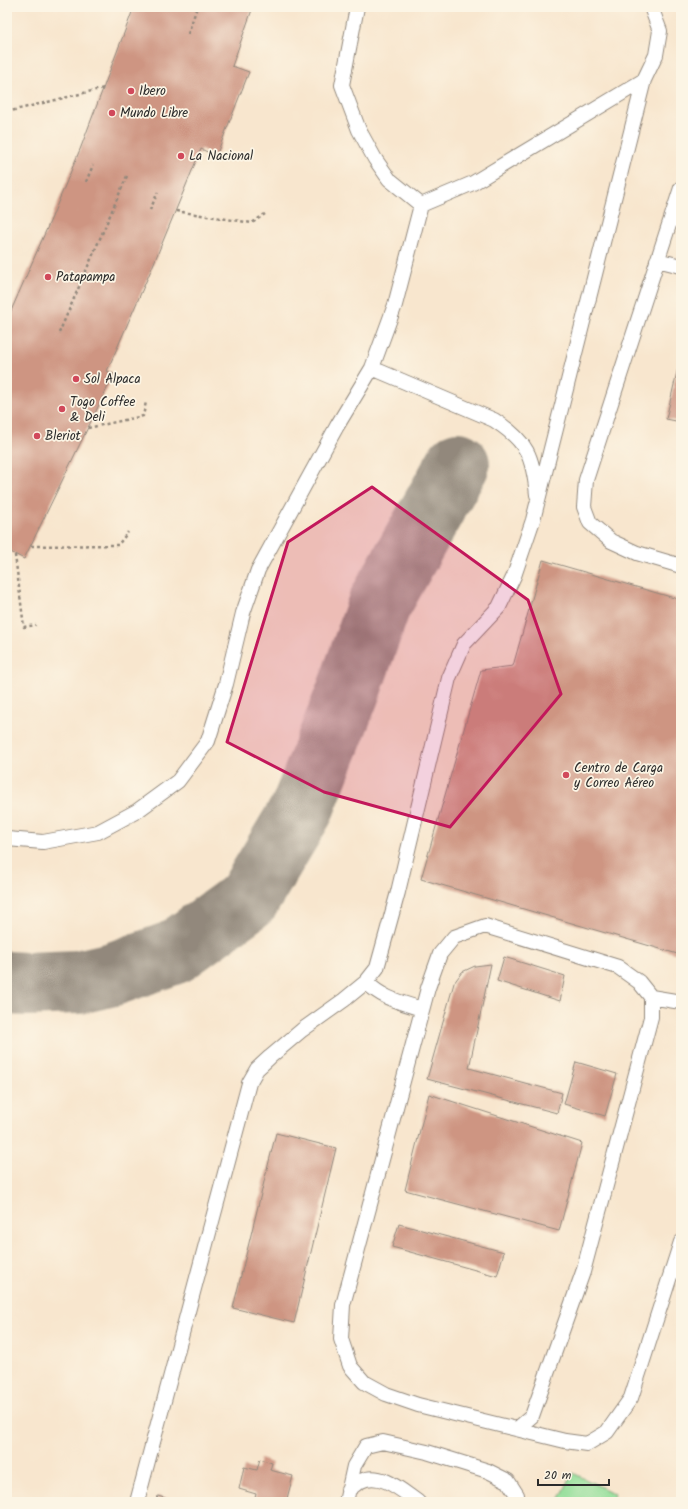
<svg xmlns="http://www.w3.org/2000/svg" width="688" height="1509" font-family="Kalam,sans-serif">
  <rect width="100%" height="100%" fill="#fcf5e5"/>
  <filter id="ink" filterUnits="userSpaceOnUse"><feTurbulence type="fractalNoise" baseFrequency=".025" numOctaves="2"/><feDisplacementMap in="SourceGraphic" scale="8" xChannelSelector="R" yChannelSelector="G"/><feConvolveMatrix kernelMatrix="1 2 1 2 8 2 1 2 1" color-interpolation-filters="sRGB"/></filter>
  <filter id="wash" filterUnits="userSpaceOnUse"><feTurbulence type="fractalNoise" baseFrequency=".012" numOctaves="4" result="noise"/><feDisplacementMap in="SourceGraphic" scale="16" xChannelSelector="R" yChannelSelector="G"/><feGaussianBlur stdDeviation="0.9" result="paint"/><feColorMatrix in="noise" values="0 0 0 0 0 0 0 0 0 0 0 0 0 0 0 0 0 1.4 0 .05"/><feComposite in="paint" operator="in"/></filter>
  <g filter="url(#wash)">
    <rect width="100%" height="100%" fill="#f8e6ce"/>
    <path fill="#96df9b" stroke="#608563" d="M 573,1473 L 615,1494 L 611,1502 L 558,1502 Z"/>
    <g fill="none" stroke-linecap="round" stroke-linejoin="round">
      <path stroke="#92887c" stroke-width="64" d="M 7,983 L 26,984 L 78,982 L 113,974 L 175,952 L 248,899 L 302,809 L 347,695 L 379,605 L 458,464"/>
    </g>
    <g id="blocks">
      <path fill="#ce9582" d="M 134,7 L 253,7 L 232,66 L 249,72 L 216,156 L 201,149 L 151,270 L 107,371 L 114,374 L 24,559 L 7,550 L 7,320 L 52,217 L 81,147 Z
        M 680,359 L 681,359 L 681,422 L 666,419 Z
        M 543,560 L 681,600 L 681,955 L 421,879 L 481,670 L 513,666 Z
        M 504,957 L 565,976 L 560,1001 L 497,981 Z
        M 491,964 L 469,1068 L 562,1093 L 557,1113 L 427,1079 L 454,983 L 462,972 L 475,966 Z
        M 576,1062 L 617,1074 L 605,1116 L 564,1104 Z
        M 429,1094 L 582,1143 L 559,1231 L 405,1190 Z
        M 276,1133 L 336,1148 L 294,1323 L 233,1308 Z
        M 399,1224 L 504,1252 L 497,1276 L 392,1247 Z
        M 260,1459 L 272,1463 L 270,1470 L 293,1476 L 286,1502 L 278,1502 L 268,1499 L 268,1502 L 254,1502 L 256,1494 L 239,1489 L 244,1467 L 257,1470 Z
        M 158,1496 L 179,1502 L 156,1502 Z"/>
    </g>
  </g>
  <g filter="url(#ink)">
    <use href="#blocks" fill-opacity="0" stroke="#92887c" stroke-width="1"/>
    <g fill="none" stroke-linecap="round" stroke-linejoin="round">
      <g stroke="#92887c" stroke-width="16">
        <path id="service" d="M 357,7 L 342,85 L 359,130 L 375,159 L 389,179 L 421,205
          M 681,188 L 586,480 L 584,507 L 590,523 L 611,541 L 637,553 L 681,566
          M 421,205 L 473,183 L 644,80 L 656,55 L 660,31 L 651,7
          M 657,260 L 681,266
          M 372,368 L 494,420 C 527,441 533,456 537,495
          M 7,839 L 43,842 L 98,832 L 137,811 L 178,781 L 208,741 L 226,684 L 243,613 L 258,570 L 337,426 L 372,368 L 395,305 L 421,205
          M 366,982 C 383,999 400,1002 422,1009
          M 651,997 L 681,1002
          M 517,1429 L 532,1416 L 583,1272 L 651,1017 L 651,997 L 639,982 L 618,967 L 485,926 L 454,937 L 440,954 L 428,988 L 343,1305 L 341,1339 L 350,1366 L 364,1382 L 386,1394 L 418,1405 L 565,1441 L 587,1444 L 607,1432 L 631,1398 L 681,1242
          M 348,1490 C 352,1488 356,1483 361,1481 C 381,1471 402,1491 418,1502
          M 137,1502 L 249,1083 L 257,1069 L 270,1057 L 302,1030 L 344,1000 L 366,982 L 377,968 L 398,892 L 449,678 L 464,644 L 499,607 L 514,576 L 533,520 L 644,80
          M 346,1502 L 354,1466 L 366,1446 L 383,1442 L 427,1452 L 488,1471 L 508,1481 L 517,1495 L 515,1502"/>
      </g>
      <path stroke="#92887c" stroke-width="2.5" stroke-dasharray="3 3" stroke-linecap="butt" d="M 188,34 L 197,7
        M 7,112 L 104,88
        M 86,182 L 93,165
        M 150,210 L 158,192
        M 176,211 L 252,223 L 265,214
        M 59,333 L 127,176
        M 88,428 L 143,416 L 146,402
        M 31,546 L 118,545 L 128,532
        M 15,555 L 24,627 L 36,625"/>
      <use href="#service" stroke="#fff" stroke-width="14"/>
    </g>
  </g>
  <path fill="#c2185b" fill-opacity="0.2" stroke="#c2185b" stroke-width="3" stroke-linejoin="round" d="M 372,487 L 528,600 L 561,694 L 450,827 L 324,792 L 227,742 L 288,542 Z"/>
  <g fill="#d1495b" stroke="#fcf5e5" stroke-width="1.5">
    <circle cx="131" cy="91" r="4"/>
    <circle cx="112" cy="113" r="4"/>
    <circle cx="181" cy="156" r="4"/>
    <circle cx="48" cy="277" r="4"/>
    <circle cx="76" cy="379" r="4"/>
    <circle cx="62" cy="409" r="4"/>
    <circle cx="37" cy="436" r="4"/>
    <circle cx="566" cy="775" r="4"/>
  </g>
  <g text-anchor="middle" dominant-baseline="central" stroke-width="3.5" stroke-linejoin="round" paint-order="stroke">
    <g font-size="13" fill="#2b2b2b" stroke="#fcf5e5" text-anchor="start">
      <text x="139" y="91">Ibero</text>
      <text x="120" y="113">Mundo Libre</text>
      <text x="189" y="156">La Nacional</text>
      <text x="56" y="277">Patapampa</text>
      <text x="84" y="379">Sol Alpaca</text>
      <text x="70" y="402">Togo Coffee<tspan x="70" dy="15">&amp; Deli</tspan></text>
      <text x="45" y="436">Bleriot</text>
      <text x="574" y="768">Centro de Carga<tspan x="574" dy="15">y Correo Aéreo</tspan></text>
    </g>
  </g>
  <rect width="688" height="1509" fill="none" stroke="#fcf5e5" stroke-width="24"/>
  <path d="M538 1479v6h71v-6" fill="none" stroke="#2b2b2b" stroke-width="2"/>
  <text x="544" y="1479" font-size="12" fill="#2b2b2b" stroke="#fcf5e5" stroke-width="3" paint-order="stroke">20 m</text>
</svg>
